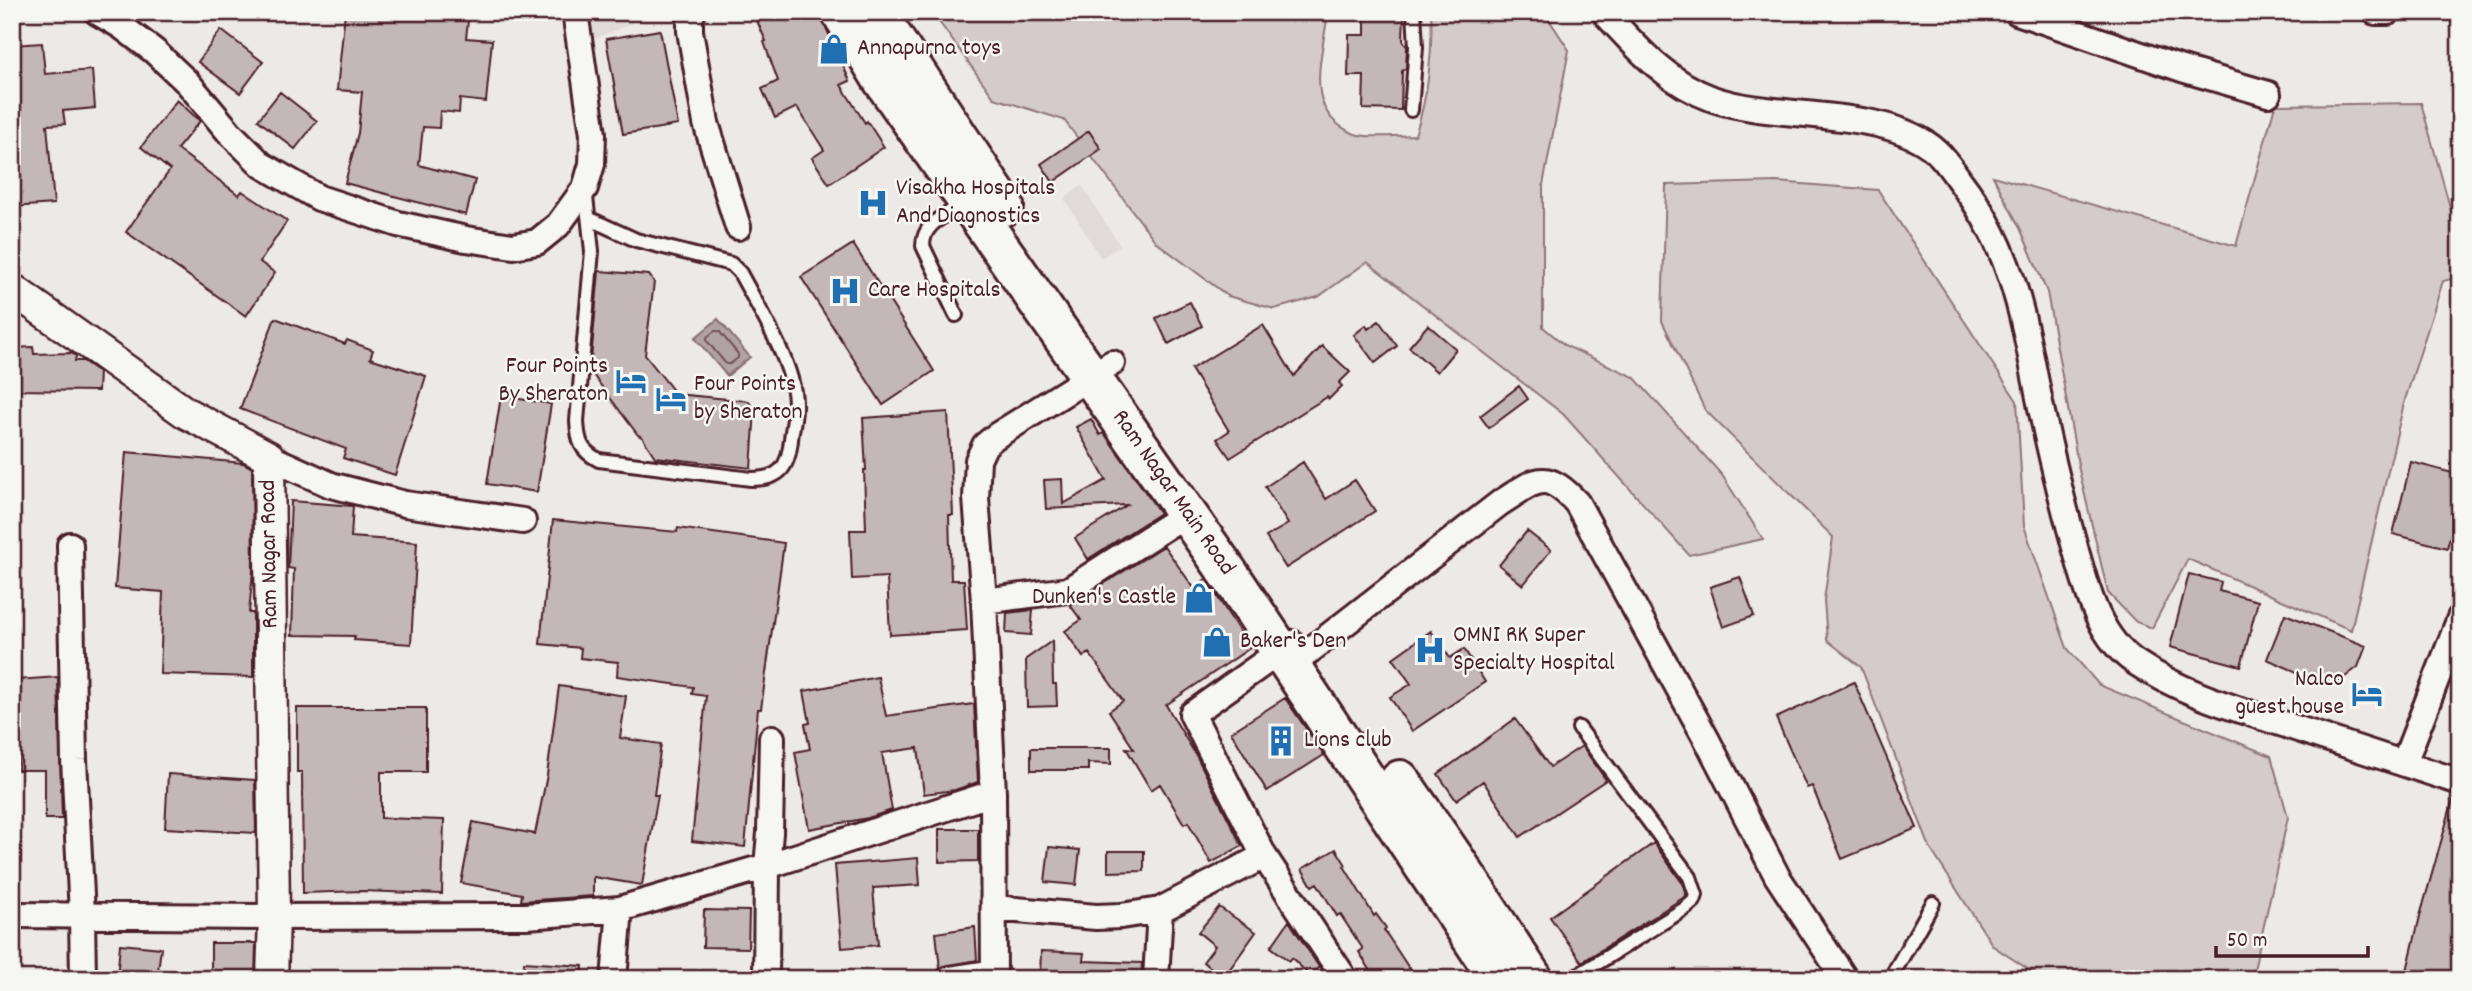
<svg xmlns="http://www.w3.org/2000/svg" width="2472" height="991" font-family="Dekko,sans-serif">
  <rect width="100%" height="100%" fill="#ece9e6"/>
  <filter id="ink" filterUnits="userSpaceOnUse"><feTurbulence type="fractalNoise" baseFrequency=".0143" numOctaves="2"/><feDisplacementMap in="SourceGraphic" scale="14" xChannelSelector="R" yChannelSelector="G"/><feConvolveMatrix kernelMatrix="1 2 1 2 8 2 1 2 1" color-interpolation-filters="sRGB"/></filter>
  <g filter="url(#ink)">
    <path fill="#e0dad8" d="M 586,12 L 658,12 L 589,41 Z
      M 1082,186 L 1120,246 L 1101,258 L 1064,198 Z"/>
    <path fill="#d4cbca" stroke="#8f757a" stroke-width="2" d="M 932,12 L 1334,12 L 1327,19 C 1321,62 1303,114 1355,134 C 1368,139 1400,135 1415,135 C 1428,97 1433,52 1431,12 L 1544,12 L 1569,50 L 1543,185 L 1543,327 L 1566,346 L 1634,377 L 1722,475 L 1763,539 L 1689,555 L 1563,414 L 1367,262 L 1318,297 L 1274,309 L 1228,296 L 1156,242 L 1064,120 L 994,98 Z
      M 2421,103 L 2455,225 L 2460,229 L 2460,277 L 2443,281 L 2404,403 L 2351,630 L 2188,559 L 2152,628 L 2136,622 L 2108,593 L 2079,470 L 2047,292 L 2021,230 L 1993,176 L 2236,246 L 2275,105 Z
      M 1776,182 L 1878,190 L 2017,401 L 2024,526 L 2067,648 L 2099,685 L 2271,756 L 2288,817 L 2252,979 L 2043,979 L 1993,946 L 1930,848 L 1861,667 L 1827,640 L 1824,600 L 1833,537 L 1705,410 L 1662,321 L 1666,185 Z"/>
    <path fill="#b1a2a3" stroke="#886e73" stroke-width="2" d="M 718,319 L 750,357 L 727,376 L 695,338 Z"/>
    <g fill="none" stroke-linecap="round" stroke-linejoin="round">
      <path stroke="#73535b" stroke-width="2" d="M 715,331 L 719,331 L 738,354 L 738,358 L 730,364 L 726,364 L 707,341 L 707,337 Z"/>
    </g>
    <path fill="#c4b7b7" stroke="#4a1f2b" stroke-width="2" d="M 345,12 L 375,12 L 440,19 L 441,12 L 469,12 L 466,38 L 492,40 L 486,102 L 460,99 L 459,113 L 440,111 L 439,128 L 423,127 L 419,165 L 475,180 L 466,215 L 345,183 L 358,133 L 362,92 L 337,90 Z
      M 753,12 L 819,12 L 850,81 L 841,85 L 865,123 L 867,121 L 884,147 L 829,184 L 812,158 L 824,150 L 797,107 L 775,118 L 762,89 L 778,81 L 764,42 L 766,41 Z
      M 1365,12 L 1404,12 L 1403,40 L 1407,47 L 1406,68 L 1402,71 L 1401,110 L 1363,109 L 1364,76 L 1348,76 L 1349,35 L 1365,35 Z
      M 221,30 L 263,62 L 240,93 L 198,62 Z
      M 660,30 L 678,125 L 623,134 L 606,39 Z
      M 42,43 L 45,74 L 92,70 L 95,108 L 63,111 L 65,124 L 47,125 L 54,204 L 12,207 L 12,45 Z
      M 280,92 L 317,121 L 295,149 L 258,120 Z
      M 177,100 L 200,121 L 177,149 L 239,195 L 242,191 L 287,221 L 260,262 L 275,273 L 246,316 L 126,232 L 170,170 L 141,147 Z
      M 1089,131 L 1101,149 L 1053,182 L 1041,164 Z
      M 853,244 L 934,371 L 883,405 L 801,277 Z
      M 599,271 L 649,275 L 654,282 L 645,355 L 676,394 L 748,401 L 755,410 L 751,468 L 655,457 L 642,437 L 638,435 L 590,371 Z
      M 1190,302 L 1202,326 L 1168,344 L 1156,318 Z
      M 275,318 L 345,344 L 347,340 L 373,350 L 370,358 L 426,376 L 395,475 L 343,458 L 346,449 L 240,409 Z
      M 1379,321 L 1397,346 L 1375,363 L 1354,335 L 1366,325 L 1368,329 Z
      M 1263,325 L 1294,376 L 1322,346 L 1350,372 L 1339,383 L 1342,386 L 1329,399 L 1327,397 L 1230,458 L 1217,439 L 1229,431 L 1191,369 Z
      M 1428,325 L 1456,349 L 1437,372 L 1409,347 Z
      M 33,347 L 34,354 L 71,353 L 76,356 L 75,361 L 83,361 L 99,372 L 98,391 L 12,390 L 12,348 Z
      M 1519,386 L 1528,399 L 1489,428 L 1480,416 Z
      M 501,396 L 551,404 L 537,492 L 487,484 Z
      M 948,412 L 953,515 L 949,515 L 951,580 L 964,580 L 967,630 L 890,635 L 887,577 L 852,579 L 850,530 L 866,530 L 864,470 L 866,470 L 863,418 Z
      M 1091,419 L 1100,435 L 1104,433 L 1160,513 L 1088,559 L 1075,538 L 1127,505 L 1046,509 L 1044,480 L 1062,479 L 1063,504 L 1106,480 L 1076,427 Z
      M 126,452 L 243,463 L 252,468 L 253,571 L 249,613 L 253,613 L 253,677 L 160,674 L 163,592 L 115,588 Z
      M 1303,462 L 1326,499 L 1355,480 L 1375,511 L 1286,568 L 1266,537 L 1288,524 L 1265,487 Z
      M 2411,462 L 2460,475 L 2460,498 L 2447,548 L 2393,534 Z
      M 291,501 L 353,506 L 351,537 L 417,542 L 411,644 L 354,640 L 355,636 L 292,635 L 294,569 L 288,568 Z
      M 553,520 L 677,532 L 678,528 L 784,543 L 761,709 L 758,709 L 745,847 L 692,841 L 706,696 L 692,694 L 693,687 L 617,676 L 618,662 L 580,658 L 581,648 L 540,644 Z
      M 1527,531 L 1551,550 L 1523,585 L 1499,565 Z
      M 1164,546 L 1194,588 L 1206,579 L 1250,648 L 1166,705 L 1197,757 L 1242,846 L 1211,863 L 1188,822 L 1184,824 L 1160,784 L 1151,790 L 1126,748 L 1134,749 L 1109,711 L 1123,701 L 1089,653 L 1083,657 L 1065,631 L 1081,620 L 1070,605 Z
      M 2189,574 L 2221,582 L 2219,591 L 2258,601 L 2241,666 L 2170,647 Z
      M 1740,577 L 1754,616 L 1723,627 L 1710,587 Z
      M 1033,610 L 1031,635 L 1006,633 L 1007,613 Z
      M 2285,614 L 2366,646 L 2358,667 L 2336,684 L 2320,682 L 2267,659 Z
      M 1431,631 L 1450,658 L 1464,649 L 1485,682 L 1412,731 L 1390,697 L 1411,684 L 1393,658 Z
      M 1052,641 L 1053,684 L 1056,684 L 1057,706 L 1027,707 L 1026,659 Z
      M 58,677 L 62,819 L 45,819 L 45,770 L 18,770 L 21,703 L 19,703 L 17,680 Z
      M 878,677 L 886,716 L 974,704 L 978,782 L 955,790 L 924,794 L 918,748 L 882,753 L 892,810 L 868,818 L 809,829 L 795,752 L 810,749 L 805,724 L 810,723 L 804,691 Z
      M 1854,682 L 1917,828 L 1842,859 L 1812,786 L 1807,788 L 1776,718 Z
      M 559,686 L 626,696 L 620,738 L 661,744 L 654,795 L 658,795 L 642,885 L 593,877 L 593,896 L 521,901 L 522,894 L 461,883 L 473,822 L 535,834 L 547,775 Z
      M 1285,698 L 1324,755 L 1267,791 L 1231,732 Z
      M 297,708 L 426,708 L 426,772 L 381,772 L 381,818 L 444,820 L 442,894 L 362,891 L 303,893 L 302,772 L 297,772 Z
      M 1515,719 L 1550,767 L 1582,746 L 1606,780 L 1520,837 L 1483,781 L 1456,800 L 1438,774 Z
      M 1031,748 L 1111,748 L 1111,764 L 1088,763 L 1088,770 L 1031,770 Z
      M 168,774 L 255,780 L 256,833 L 165,828 Z
      M 2454,796 L 2460,796 L 2460,979 L 2405,979 L 2420,916 Z
      M 939,829 L 978,829 L 978,861 L 939,862 Z
      M 1654,843 L 1683,884 L 1686,896 L 1582,962 L 1550,917 Z
      M 1049,847 L 1080,850 L 1076,885 L 1045,882 Z
      M 1336,849 L 1346,865 L 1344,866 L 1374,916 L 1376,914 L 1386,928 L 1384,930 L 1416,979 L 1376,979 L 1359,952 L 1363,949 L 1340,914 L 1337,916 L 1317,883 L 1312,886 L 1302,869 Z
      M 1108,851 L 1144,851 L 1144,871 L 1108,872 Z
      M 918,858 L 920,885 L 873,888 L 878,945 L 842,948 L 835,865 Z
      M 1219,907 L 1256,932 L 1224,977 L 1203,962 L 1215,946 L 1198,932 Z
      M 704,910 L 749,911 L 748,948 L 703,947 Z
      M 1289,921 L 1319,967 L 1310,976 L 1292,958 L 1289,961 L 1271,947 Z
      M 975,927 L 977,960 L 940,968 L 936,933 Z
      M 211,943 L 256,943 L 255,979 L 211,979 Z
      M 120,944 L 161,948 L 157,979 L 117,979 Z
      M 1041,951 L 1084,953 L 1083,961 L 1142,963 L 1141,979 L 1040,975 Z
      M 524,962 L 583,966 L 582,979 L 523,979 Z"/>
    <g fill="none" stroke-linecap="round" stroke-linejoin="round">
      <g stroke="#4a1f2b" stroke-width="18">
        <path id="service" d="M 1411,110 L 1416,47 L 1414,12
          M 585,188 L 592,251 L 577,421 C 578,440 580,451 599,460 L 751,479 C 780,479 788,468 791,440 C 792,428 796,414 795,402 C 794,364 758,307 740,273 L 731,264 L 636,240 L 590,219
          M 956,315 L 923,246 C 923,222 946,216 964,204
          M 1572,979 L 1686,908 L 1694,901 L 1696,895 L 1690,877 L 1579,728
          M 1890,979 L 1933,903"/>
      </g>
      <g stroke="#4a1f2b" stroke-width="30">
        <path id="minor" d="M 97,12 L 121,26 L 154,51 L 188,83 L 229,132 L 262,165 L 319,198 L 398,224 L 466,239 L 513,246 L 537,242 L 558,225 L 585,188 L 592,164 L 593,134 L 575,12
          M 693,12 L 690,18 L 690,31 L 706,123 L 738,227
          M 1604,12 C 1637,48 1666,82 1713,99 C 1776,121 1885,106 1936,151 C 1945,159 1953,171 1960,181 C 2015,252 2024,323 2041,408 C 2051,456 2063,504 2076,551 C 2087,590 2099,638 2135,662 C 2181,693 2237,709 2289,726 C 2346,745 2403,763 2460,782
          M 2017,12 L 2182,69 L 2268,94
          M 2375,12 L 2388,12
          M 269,457 L 331,485 L 405,504 L 523,521
          M 70,545 L 74,760 L 82,914 L 83,979
          M 984,601 L 1068,590 L 1186,514
          M 1292,643 L 1192,714 L 1264,856 L 1345,979
          M 1290,666 L 1500,503 C 1537,480 1544,468 1577,503 L 1707,740 L 1777,876 L 1845,979
          M 2404,763 L 2460,618
          M 993,793 L 994,979
          M 994,908 L 1096,917 L 1121,916 L 1160,910 L 1156,979
          M 1160,910 L 1264,856
          M 12,915 L 274,917 L 526,916 L 620,909 L 767,866 L 770,833 L 772,738
          M 614,979 L 620,909
          M 766,979 L 767,866 L 993,793 L 984,601 L 976,498 L 978,460 L 985,445 L 996,436 L 1112,363
          M 949,979 L 994,972"/>
      </g>
      <g stroke="#4a1f2b" stroke-width="35">
        <path id="tertiary" d="M 12,289 L 186,413 L 269,457 L 274,917 L 272,979"/>
      </g>
      <g stroke="#4a1f2b" stroke-width="44">
        <path id="primary" d="M 841,12 L 882,79 L 1238,587 L 1499,979
          M 876,12 L 1004,206
          M 1400,780 L 1454,858 L 1533,979"/>
      </g>
      <use href="#service" stroke="#f6f6f2" stroke-width="12"/>
      <use href="#minor" stroke="#f6f6f2" stroke-width="24"/>
      <use href="#tertiary" stroke="#f6f6f2" stroke-width="30"/>
      <use href="#primary" stroke="#f6f6f2" stroke-width="38"/>
    </g>
  </g>
  <defs>
    <g id="shop-bare" transform="scale(2.415)"><path d="M-5-2.5h2.3a2.7 3.5 0 0 1 5.4 0H5L5.5 6h-11ZM-1.5-2.5h3a1.5 2.3 0 0 0-3 0Z" fill="#1f6fb2" stroke="#f6f6f2" stroke-width="2.5" paint-order="stroke"/></g>
    <g id="hospital-bare" transform="scale(2.415)"><path d="M-5-5h3v3.5h4V-5h3V5h-3V1.5h-4V5h-3Z" fill="#1f6fb2" stroke="#f6f6f2" stroke-width="2.5" paint-order="stroke"/></g>
    <g id="hotel-bare" transform="scale(2.415)"><path d="M-6-4.5h1.5V1H6V5H4.5V3h-9V5H-6ZM-4 0a1.8 1.8 0 1 1 3.6 0ZM.5 0V-2.5h3Q6-2.5 6 0Z" fill="#1f6fb2" stroke="#f6f6f2" stroke-width="2.5" paint-order="stroke"/></g>
    <g id="building-bare" transform="scale(2.415)"><path d="M-4-6H4V6H1V3H-1V6H-4ZM-2.5-4.3h1.7v1.8h-1.7ZM.8-4.3h1.7v1.8H.8ZM-2.5-1h1.7V.8h-1.7ZM.8-1h1.7V.8H.8Z" fill="#1f6fb2" stroke="#f6f6f2" stroke-width="2.5" paint-order="stroke"/></g>
  </defs>
  <g fill-rule="evenodd">
    <use href="#shop-bare" x="834" y="49"/>
    <use href="#hospital-bare" x="873" y="203"/>
    <use href="#hospital-bare" x="845" y="291"/>
    <use href="#hotel-bare" x="631" y="381"/>
    <use href="#hotel-bare" x="671" y="399"/>
    <use href="#shop-bare" x="1199" y="598"/>
    <use href="#shop-bare" x="1217" y="642"/>
    <use href="#hospital-bare" x="1430" y="650"/>
    <use href="#hotel-bare" x="2367" y="694"/>
    <use href="#building-bare" x="1281" y="741"/>
  </g>
  <g text-anchor="middle" dominant-baseline="central" stroke-width="5" stroke-linejoin="round" paint-order="stroke">
    <g font-size="24" fill="#4a1f2b" stroke="#f6f6f2" text-anchor="start">
      <text x="857" y="49">Annapurna toys</text>
      <text x="896" y="189">Visakha Hospitals<tspan x="896" dy="28">And Diagnostics</tspan></text>
      <text x="868" y="291">Care Hospitals</text>
      <text x="608" y="367" text-anchor="end">Four Points<tspan x="608" dy="28">By Sheraton</tspan></text>
      <text x="694" y="385">Four Points<tspan x="694" dy="28">by Sheraton</tspan></text>
      <text x="1176" y="598" text-anchor="end">Dunken's Castle</text>
      <text x="1453" y="636">OMNI RK Super<tspan x="1453" dy="28">Specialty Hospital</tspan></text>
      <text x="1240" y="642">Baker's Den</text>
      <text x="2344" y="680" text-anchor="end">Nalco<tspan x="2344" dy="28">guest house</tspan></text>
      <text x="1304" y="741">Lions club</text>
    </g>
    <g font-size="24" fill="#4a1f2b" stroke="#f6f6f2">
      <text transform="translate(1173 493) rotate(55)">Ram Nagar Main Road</text>
      <text transform="translate(270 554) rotate(-91)">Ram Nagar Road</text>
    </g>
  </g>
  <rect width="2472" height="991" fill="none" stroke="#f6f6f2" stroke-width="42"/>
  <rect x="21" y="21" width="2430" height="949" fill="none" stroke="#4a1f2b" stroke-width="2.5" filter="url(#ink)"/>
  <path d="M2216 946v10h152v-10" fill="none" stroke="#4a1f2b" stroke-width="3.5"/>
  <text x="2227" y="946" font-size="21" fill="#4a1f2b" stroke="#f6f6f2" stroke-width="5" paint-order="stroke">50 m</text>
</svg>
